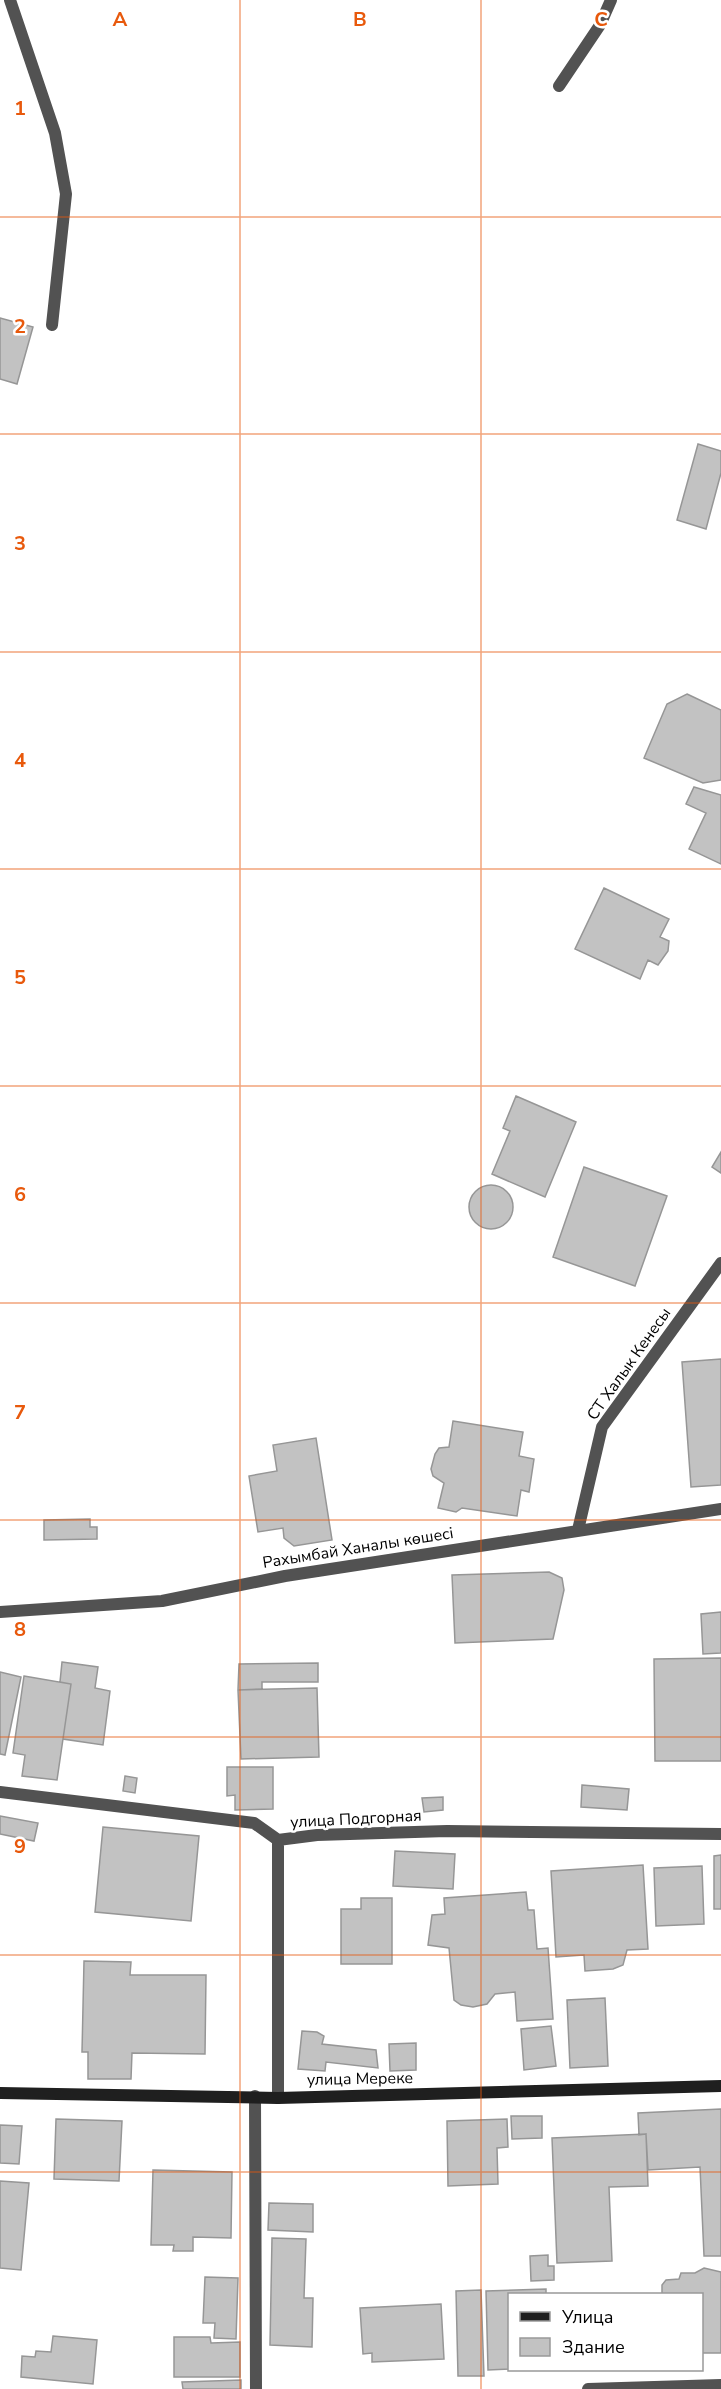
<svg xmlns="http://www.w3.org/2000/svg" width="721" height="2389" font-family="'Nunito Sans',sans-serif">
  <rect width="100%" height="100%" fill="#fff"/>
  <path fill="#c2c2c2" stroke="#969696" stroke-width="1.5" d="M 0,318 L 33,327 L 17,384 L 0,379 Z
    M 698,444 L 721,451 L 721,473 L 706,529 L 677,520 Z
    M 687,694 L 721,710 L 721,780 L 703,783 L 644,758 L 667,704 Z
    M 694,787 L 721,795 L 721,864 L 689,849 L 706,813 L 686,804 Z
    M 604,888 L 669,919 L 660,937 L 669,941 L 668,951 L 658,965 L 648,960 L 640,979 L 575,949 Z
    M 516,1096 L 576,1122 L 545,1197 L 492,1174 L 510,1131 L 503,1128 Z
    M 721,1152 L 721,1173 L 712,1167 Z
    M 584,1167 L 667,1196 L 635,1286 L 553,1257 Z
    M469 1207a22 22 0 1 1 44 0a22 22 0 1 1-44 0Z
    M 721,1359 L 721,1485 L 691,1487 L 682,1362 Z
    M 453,1421 L 523,1432 L 519,1456 L 534,1459 L 529,1492 L 521,1490 L 517,1516 L 462,1508 L 456,1512 L 438,1508 L 444,1483 L 433,1476 L 431,1469 L 435,1454 L 439,1448 L 449,1447 Z
    M 316,1438 L 332,1540 L 294,1546 L 284,1538 L 283,1528 L 258,1532 L 249,1476 L 277,1471 L 273,1445 Z
    M 90,1519 L 90,1527 L 97,1527 L 97,1539 L 44,1540 L 44,1520 Z
    M 549,1572 L 562,1578 L 564,1590 L 553,1639 L 455,1643 L 452,1575 Z
    M 721,1612 L 721,1653 L 703,1654 L 701,1614 Z
    M 721,1658 L 721,1761 L 655,1761 L 654,1659 Z
    M 62,1662 L 98,1667 L 95,1688 L 110,1691 L 103,1745 L 63,1739 L 71,1684 L 60,1682 Z
    M 318,1663 L 318,1682 L 262,1682 L 262,1689 L 238,1690 L 239,1664 Z
    M 0,1672 L 21,1677 L 5,1755 L 0,1754 Z
    M 24,1676 L 71,1684 L 57,1780 L 22,1776 L 25,1755 L 13,1753 Z
    M 317,1688 L 319,1757 L 241,1759 L 238,1690 Z
    M 227,1767 L 273,1767 L 273,1809 L 235,1810 L 235,1795 L 227,1796 Z
    M 125,1776 L 137,1778 L 135,1793 L 123,1791 Z
    M 582,1785 L 629,1789 L 627,1810 L 581,1807 Z
    M 443,1797 L 443,1810 L 424,1812 L 422,1798 Z
    M 0,1816 L 38,1823 L 34,1841 L 0,1834 Z
    M 103,1827 L 199,1836 L 191,1921 L 95,1912 Z
    M 395,1851 L 455,1854 L 453,1889 L 393,1886 Z
    M 721,1855 L 721,1909 L 714,1909 L 714,1856 Z
    M 643,1865 L 648,1949 L 627,1950 L 623,1965 L 613,1969 L 585,1971 L 584,1955 L 556,1957 L 551,1871 Z
    M 702,1866 L 704,1924 L 656,1926 L 654,1868 Z
    M 526,1892 L 528,1910 L 534,1910 L 537,1949 L 548,1948 L 553,2019 L 517,2021 L 515,1992 L 495,1994 L 487,2004 L 473,2007 L 461,2005 L 454,2000 L 449,1948 L 428,1945 L 432,1915 L 445,1914 L 444,1898 Z
    M 361,1898 L 392,1898 L 392,1964 L 341,1964 L 341,1909 L 361,1909 Z
    M 84,1961 L 131,1962 L 130,1975 L 206,1975 L 205,2054 L 132,2053 L 131,2079 L 88,2079 L 88,2052 L 82,2052 Z
    M 605,1998 L 608,2066 L 570,2068 L 567,2000 Z
    M 551,2026 L 556,2066 L 524,2070 L 521,2029 Z
    M 302,2031 L 317,2032 L 324,2036 L 322,2044 L 376,2050 L 378,2068 L 326,2062 L 325,2071 L 298,2069 Z
    M 416,2043 L 416,2070 L 390,2071 L 389,2044 Z
    M 721,2109 L 721,2256 L 704,2256 L 700,2167 L 648,2170 L 646,2134 L 639,2135 L 638,2113 Z
    M 511,2116 L 542,2116 L 542,2138 L 512,2139 Z
    M 56,2119 L 122,2121 L 119,2181 L 54,2179 Z
    M 507,2119 L 508,2147 L 497,2148 L 498,2184 L 448,2186 L 447,2121 Z
    M 0,2125 L 22,2126 L 19,2164 L 0,2163 Z
    M 646,2134 L 648,2186 L 609,2187 L 612,2261 L 557,2263 L 552,2138 Z
    M 153,2170 L 232,2172 L 231,2238 L 193,2237 L 193,2251 L 173,2251 L 174,2245 L 151,2245 Z
    M 0,2181 L 29,2183 L 21,2270 L 0,2268 Z
    M 269,2203 L 313,2204 L 313,2232 L 268,2230 Z
    M 272,2238 L 306,2239 L 304,2298 L 313,2298 L 312,2347 L 270,2345 Z
    M 548,2255 L 548,2266 L 554,2266 L 554,2280 L 531,2281 L 530,2256 Z
    M 704,2268 L 721,2272 L 721,2353 L 702,2353 L 702,2294 L 662,2294 L 662,2285 L 666,2280 L 679,2279 L 681,2273 L 695,2273 Z
    M 205,2277 L 238,2278 L 236,2339 L 214,2338 L 215,2323 L 203,2323 Z
    M 546,2289 L 546,2294 L 510,2294 L 510,2369 L 488,2370 L 486,2291 Z
    M 481,2290 L 484,2376 L 458,2376 L 456,2291 Z
    M 441,2304 L 444,2359 L 372,2362 L 372,2353 L 363,2354 L 360,2308 Z
    M 53,2336 L 97,2340 L 93,2384 L 21,2377 L 22,2356 L 35,2357 L 36,2351 L 51,2352 Z
    M 174,2337 L 210,2337 L 211,2343 L 240,2342 L 240,2377 L 174,2377 Z
    M 241,2380 L 241,2389 L 183,2389 L 182,2382 Z"/>
  <g fill="none" stroke-linecap="round" stroke-linejoin="round">
    <path stroke="#525252" stroke-width="12" d="M 10,0 L 55,133 L 66,194 L 52,325
      M 559,86 L 600,25 L 611,0
      M 578,1530 L 602,1427 L 721,1263
      M 0,1612 L 162,1601 L 285,1576 L 721,1509
      M 0,1792 L 254,1823 L 278,1840 L 317,1835 L 447,1831 L 721,1834
      M 278,1840 L 278,2098
      M 255,2096 L 256,2389
      M 588,2389 L 721,2385"/>
    <path stroke="#1f1f1f" stroke-width="12" d="M 0,2093 L 278,2098 L 721,2086"/>
  </g>
  <path fill="none" stroke="#e8590c" stroke-width="1.5" stroke-opacity="0.55" d="M 240,0 L 240,2389M 481,0 L 481,2389M 0,217 L 721,217M 0,434 L 721,434M 0,652 L 721,652M 0,869 L 721,869M 0,1086 L 721,1086M 0,1303 L 721,1303M 0,1520 L 721,1520M 0,1737 L 721,1737M 0,1955 L 721,1955M 0,2172 L 721,2172"/>
  <g text-anchor="middle" dominant-baseline="central" stroke-width="5" stroke-linejoin="round" paint-order="stroke">
    <g font-size="16" fill="#000" stroke="#fff">
      <text transform="translate(629 1364) rotate(-55)">СТ Халык Кенесы</text>
      <text transform="translate(358 1548) rotate(-9)">Рахымбай Ханалы көшесі</text>
      <text transform="translate(356 1819) rotate(-3)">улица Подгорная</text>
      <text transform="translate(360 2079) rotate(-1)">улица Мереке</text>
    </g>
  </g>
  <g font-size="20" text-anchor="middle" font-weight="bold" fill="#e8590c" stroke="#fff" stroke-width="5" stroke-linejoin="round" paint-order="stroke">
    <text x="120" y="26">A</text>
    <text x="360" y="26">B</text>
    <text x="601" y="26">C</text>
    <text x="20" y="115">1</text>
    <text x="20" y="333">2</text>
    <text x="20" y="550">3</text>
    <text x="20" y="767">4</text>
    <text x="20" y="984">5</text>
    <text x="20" y="1201">6</text>
    <text x="20" y="1419">7</text>
    <text x="20" y="1636">8</text>
    <text x="20" y="1853">9</text>
  </g>
  <rect x="508" y="2293" width="195" height="78" fill="#ffffff" stroke="#999999" stroke-width="1.5"/>
  <rect x="520" y="2312" width="30" height="9" fill="#1f1f1f" stroke="#999999" stroke-width="1.5"/>
  <text x="562" y="2323" font-size="18" fill="#000000">Улица</text>
  <rect x="520" y="2338" width="30" height="18" fill="#c2c2c2" stroke="#999999" stroke-width="1.5"/>
  <text x="562" y="2353" font-size="18" fill="#000000">Здание</text>
</svg>
